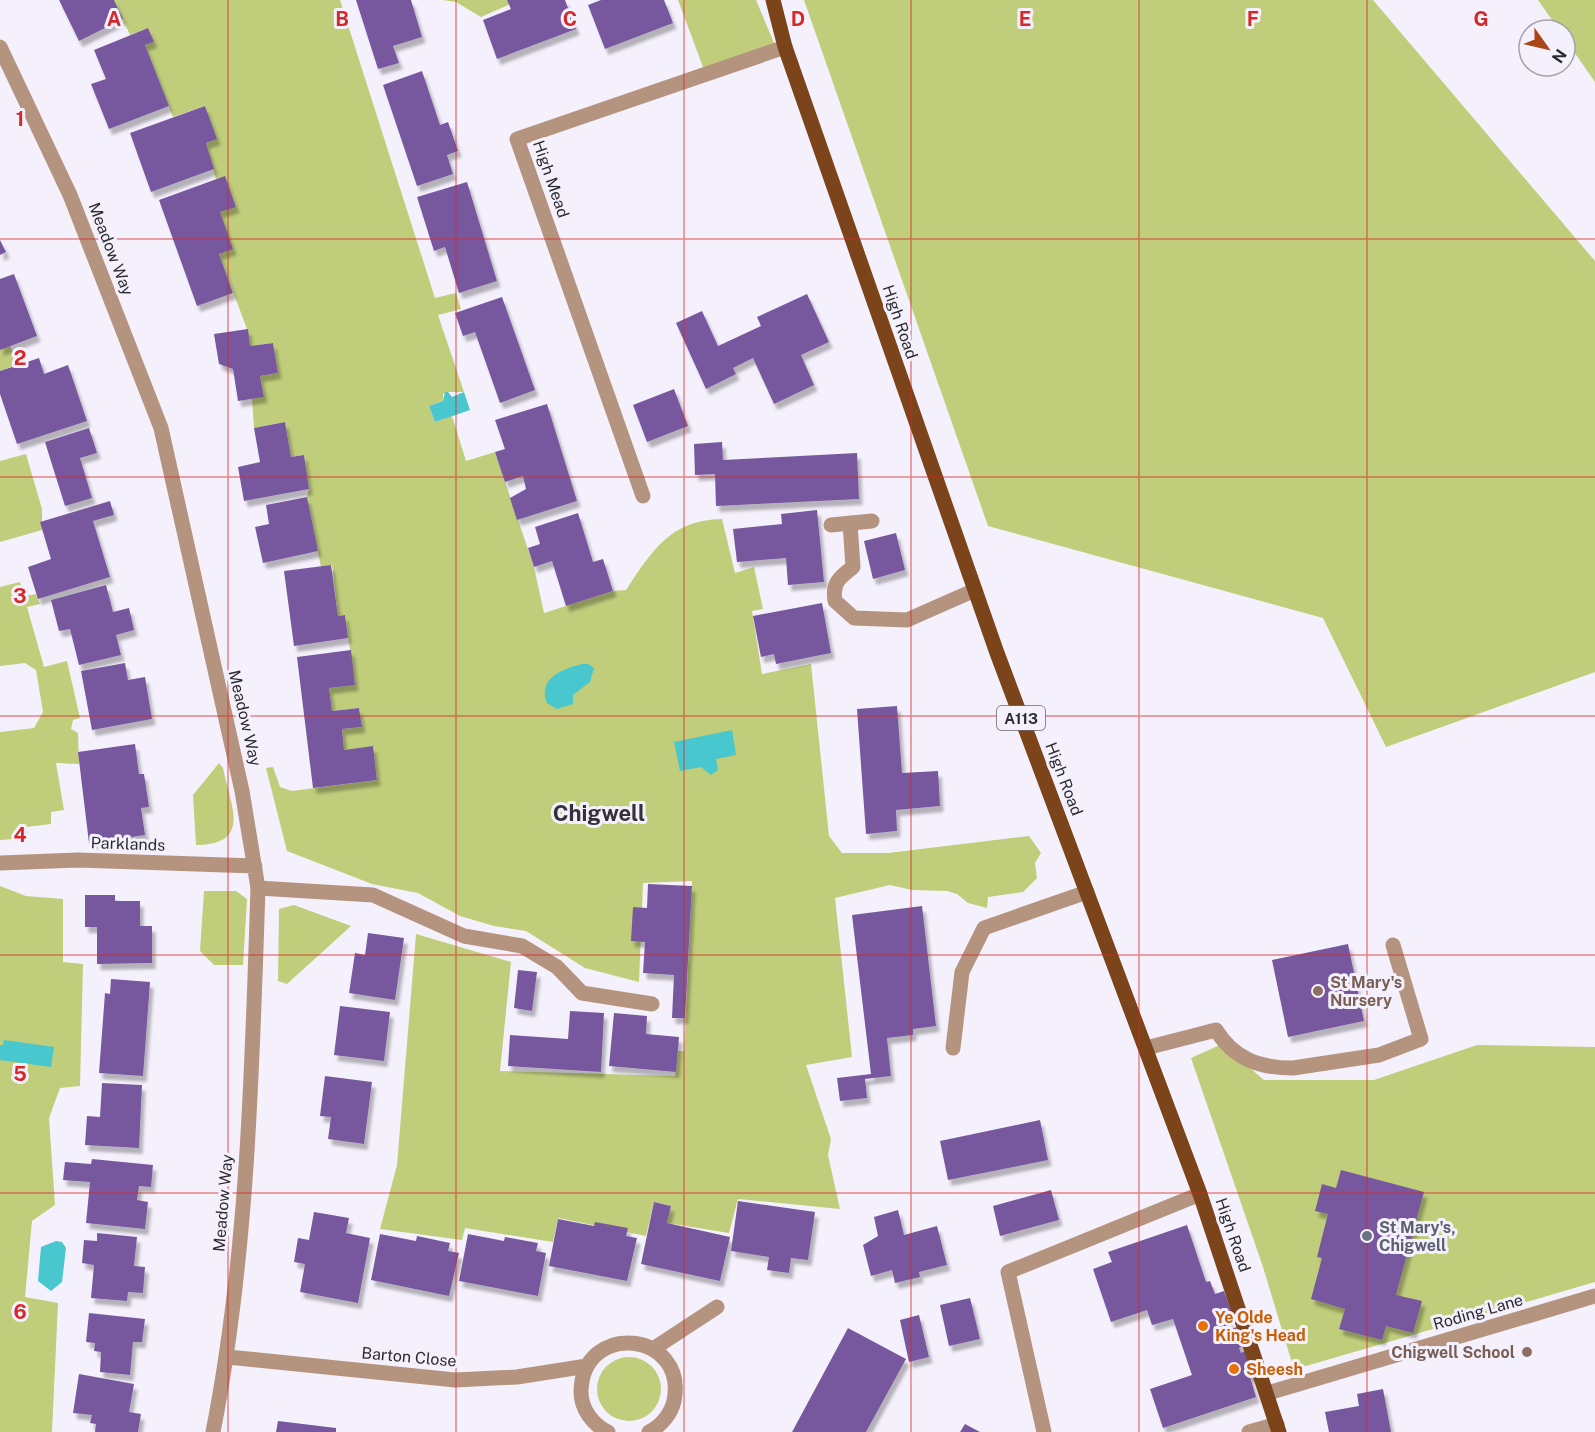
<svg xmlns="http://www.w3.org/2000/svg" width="1595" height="1432" font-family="'Public Sans',sans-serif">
  <defs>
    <filter id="shadow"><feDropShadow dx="3.5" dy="6" stdDeviation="1.5" flood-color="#0004"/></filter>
  </defs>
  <rect width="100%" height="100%" fill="#f5f1fc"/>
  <path fill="#c0cd7b" d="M 114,0 L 340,0 L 435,298 L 456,293 L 461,309 L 438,315 L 464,392 L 448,392 L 443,394 L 443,401 L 429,406 L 435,422 L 452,416 L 466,461 L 495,452 L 534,567 L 544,613 L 613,591 L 626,590 C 652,551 670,520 722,519 L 735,573 L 754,567 L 763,609 L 752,611 L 762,674 L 811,664 L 829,836 L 842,853 L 888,853 L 1029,836 L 1041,853 L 1035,863 L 1037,878 L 1023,892 L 988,897 L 987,908 L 968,903 L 957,894 L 947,891 L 912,890 L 890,885 L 835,898 L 852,1057 L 806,1065 L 831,1139 L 828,1155 L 840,1209 L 738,1199 L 729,1233 L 667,1223 L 671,1206 L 654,1202 L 646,1236 L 558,1218 L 553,1242 L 465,1228 L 462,1240 L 380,1229 L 397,1165 L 416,934 L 511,962 L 500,1071 L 675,1076 L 678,1051 L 684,1051 L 692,881 L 643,883 L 639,982 L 585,968 L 526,931 L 494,926 L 460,916 L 418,893 L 372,884 L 287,851 L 266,768 L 273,767 L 280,787 L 292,791 L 377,780 L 373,747 L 344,750 L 342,729 L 362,727 L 359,708 L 332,711 L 329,688 L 355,684 L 345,615 L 338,616 L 332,565 L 321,567 L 307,497 L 309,489 L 304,455 L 291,457 L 285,422 L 254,428 L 252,399 L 264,396 L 260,376 L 278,373 L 273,343 L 250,346 L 247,329 L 219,254 L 220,212 L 236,206 L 225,177 L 216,179 L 206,143 L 216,139 L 205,106 L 173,117 L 145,45 L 153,42 L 148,28 L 130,35 Z
    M 443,0 L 520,0 L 481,17 L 456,2 Z
    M 678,0 L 756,0 L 777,50 L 706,75 Z
    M 804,0 L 1373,0 L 1595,261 L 1595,672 L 1386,747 L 1323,618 L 988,526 Z
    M 1538,0 L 1595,0 L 1595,82 L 1565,39 L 1565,30 L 1559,30 Z
    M 10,346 L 19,364 L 0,371 L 0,349 Z
    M 26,454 L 42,509 L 42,530 L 0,542 L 0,461 Z
    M 20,582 L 25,596 L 36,594 L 40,604 L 27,607 L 44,667 L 67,661 L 80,718 L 73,720 L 71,729 L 78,733 L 79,764 L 56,763 L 64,810 L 51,812 L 51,824 L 26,827 L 29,838 L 0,840 L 0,732 L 34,728 L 43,712 L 36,670 L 25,663 L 0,666 L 0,587 Z
    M 219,763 L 223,768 C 231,807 252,844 196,845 L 193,795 Z
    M 0,886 L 26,896 L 63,899 L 63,962 L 83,964 L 80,1086 L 60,1088 L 49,1118 L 55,1205 L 32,1221 L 25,1297 L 58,1303 L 52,1432 L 0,1432 Z
    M 204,891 L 236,891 L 247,899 L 243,965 L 214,965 L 200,951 Z
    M 294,905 L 351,926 L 287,984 L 278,981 L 279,909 Z
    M 1222,1044 L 1264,1080 L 1374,1080 L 1477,1045 L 1595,1047 L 1595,1282 L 1306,1366 L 1292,1363 L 1263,1267 L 1191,1058 Z
    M597 1389a32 32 0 1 1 64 0a32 32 0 1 1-64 0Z"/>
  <path fill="#48c7ce" d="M 445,392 L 448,392 L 452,397 L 464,392 L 470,410 L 435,422 L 429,406 L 443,401 Z
    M 582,664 L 588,664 L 594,668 L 590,682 L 573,695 L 573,704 L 557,709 L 547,703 L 545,697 C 543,675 564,669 582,664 Z
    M 732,730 L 736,755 L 716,759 L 718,770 L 711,775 L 701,767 L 680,771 L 674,742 Z
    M 4,1040 L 54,1047 L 51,1067 L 0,1060 L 0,1045 L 3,1045 Z
    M 56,1241 L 62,1242 L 66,1248 L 62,1282 L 51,1291 L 38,1281 L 41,1247 Z"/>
  <path fill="#77599e" filter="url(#shadow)" d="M 59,0 L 114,0 L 123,19 L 79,41 Z
    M 356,0 L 411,0 L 422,37 L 393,46 L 399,63 L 378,69 Z
    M 507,0 L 565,0 L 576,29 L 497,59 L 483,20 L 511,9 Z
    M 601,0 L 664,0 L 673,23 L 605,49 L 588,5 Z
    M 148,28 L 154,42 L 145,45 L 169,106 L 109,129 L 91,84 L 106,79 L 94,50 Z
    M 422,71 L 440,125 L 448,122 L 458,151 L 447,155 L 453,174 L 417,186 L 383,85 Z
    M 205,106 L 217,139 L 206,143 L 214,169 L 151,192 L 130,133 Z
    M 225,176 L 236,207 L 220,212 L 233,249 L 219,254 L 233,293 L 197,306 L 159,200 Z
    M 467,182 L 497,281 L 459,293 L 445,247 L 434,251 L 417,197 Z
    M 0,240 L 6,252 L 0,255 Z
    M 14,274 L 37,336 L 0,350 L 0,279 Z
    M 807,294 L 829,342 L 801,355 L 814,385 L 774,404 L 753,358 L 733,368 L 736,374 L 706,389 L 676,323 L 702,311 L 718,346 L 761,326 L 757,317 Z
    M 502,297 L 535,390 L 500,403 L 475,332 L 463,336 L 455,313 Z
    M 248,329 L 250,346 L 273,343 L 278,373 L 260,376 L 264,397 L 238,401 L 233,369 L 219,364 L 214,334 Z
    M 39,358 L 44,374 L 68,365 L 87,421 L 17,444 L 0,394 L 0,371 Z
    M 674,389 L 688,426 L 647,442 L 633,405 Z
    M 547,404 L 577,501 L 517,520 L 510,498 L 526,489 L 523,476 L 505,482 L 495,452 L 505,449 L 495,420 Z
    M 285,422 L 291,457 L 304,455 L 309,489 L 244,501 L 238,467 L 260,462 L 254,428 Z
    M 89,428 L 97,453 L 80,458 L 92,498 L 65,506 L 45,442 Z
    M 722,442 L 723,460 L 857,453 L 859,499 L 716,506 L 715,474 L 695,475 L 694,444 Z
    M 307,497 L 318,551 L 263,563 L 255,527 L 269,524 L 266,505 Z
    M 110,501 L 114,515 L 93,521 L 110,577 L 38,599 L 28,567 L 51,559 L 40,522 Z
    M 817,510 L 824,582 L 788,585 L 786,558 L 737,562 L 733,529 L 782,524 L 781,514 Z
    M 578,513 L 593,562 L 603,559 L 613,591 L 566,606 L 552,561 L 534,567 L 528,548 L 540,544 L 535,527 Z
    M 896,533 L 905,570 L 873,579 L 864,541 Z
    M 331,565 L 338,616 L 345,615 L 348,638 L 294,646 L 284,571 Z
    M 106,585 L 113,612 L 129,608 L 134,630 L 116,635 L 121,655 L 79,665 L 70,629 L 59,631 L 51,600 Z
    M 822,603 L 831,653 L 776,664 L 774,654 L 761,657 L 753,616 Z
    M 351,650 L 355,685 L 329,688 L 332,711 L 359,708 L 362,727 L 342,729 L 344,750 L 373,746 L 377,780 L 313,788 L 297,657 Z
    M 125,663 L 128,680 L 145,677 L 152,719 L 92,730 L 81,671 Z
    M 897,706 L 902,773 L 938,771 L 940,806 L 896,810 L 897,831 L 866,834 L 857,709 Z
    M 135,744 L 139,774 L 144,774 L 149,807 L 141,808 L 145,835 L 89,843 L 78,752 Z
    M 648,884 L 692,886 L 685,1018 L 672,1018 L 674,975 L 643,973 L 645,942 L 631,941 L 633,907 L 647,908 Z
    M 85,895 L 115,895 L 115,901 L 140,901 L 140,926 L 152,926 L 152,963 L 97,964 L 97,927 L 85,927 Z
    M 922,906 L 936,1026 L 913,1029 L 913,1035 L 887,1038 L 891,1076 L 865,1079 L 867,1098 L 840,1101 L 837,1078 L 871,1074 L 852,915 Z
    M 368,933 L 404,938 L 395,1000 L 349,993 L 355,953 L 365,955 Z
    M 1348,944 L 1364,1021 L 1288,1037 L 1272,960 Z
    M 518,970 L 537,972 L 532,1011 L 514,1008 Z
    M 111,979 L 150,982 L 143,1076 L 99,1073 L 105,993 L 110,994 Z
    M 340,1006 L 390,1012 L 384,1061 L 334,1055 Z
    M 570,1011 L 604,1013 L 601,1072 L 508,1066 L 510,1035 L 568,1039 Z
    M 614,1013 L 647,1016 L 646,1034 L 679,1037 L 676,1072 L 609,1066 Z
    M 325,1076 L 372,1082 L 364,1144 L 328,1139 L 331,1117 L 320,1116 Z
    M 102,1083 L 142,1085 L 139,1148 L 85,1145 L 87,1116 L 100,1117 Z
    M 1040,1120 L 1048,1160 L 948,1180 L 940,1141 Z
    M 92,1159 L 153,1165 L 151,1187 L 139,1186 L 137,1200 L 148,1202 L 145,1229 L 86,1223 L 90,1182 L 63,1180 L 65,1162 L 91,1164 Z
    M 1341,1170 L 1424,1192 L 1396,1295 L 1422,1301 L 1413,1333 L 1386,1326 L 1382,1340 L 1339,1329 L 1345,1309 L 1311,1299 L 1322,1258 L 1317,1257 L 1328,1214 L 1315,1211 L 1322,1184 L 1336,1188 Z
    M 1051,1190 L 1059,1220 L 1000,1236 L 993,1206 Z
    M 738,1201 L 815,1212 L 808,1260 L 791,1258 L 789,1273 L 767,1270 L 769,1257 L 731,1251 Z
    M 654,1202 L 671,1206 L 667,1223 L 730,1237 L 720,1281 L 641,1264 Z
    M 898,1210 L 904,1235 L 937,1226 L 947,1265 L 919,1272 L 920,1277 L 895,1283 L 892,1270 L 871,1276 L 863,1245 L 878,1236 L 874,1217 Z
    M 314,1212 L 349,1218 L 346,1233 L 370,1238 L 358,1303 L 300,1292 L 305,1264 L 294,1262 L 298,1238 L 309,1240 Z
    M 558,1219 L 594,1226 L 595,1222 L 628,1228 L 626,1236 L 637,1238 L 627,1281 L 549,1266 Z
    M 1187,1225 L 1206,1282 L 1210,1281 L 1215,1294 L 1224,1291 L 1231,1311 L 1226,1312 L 1232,1329 L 1236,1327 L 1243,1346 L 1239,1348 L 1241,1353 L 1245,1351 L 1254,1376 L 1250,1377 L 1256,1397 L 1163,1428 L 1150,1389 L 1192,1375 L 1173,1319 L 1152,1325 L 1147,1310 L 1111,1322 L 1093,1269 L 1112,1262 L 1108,1252 Z
    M 97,1233 L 137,1237 L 134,1266 L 145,1267 L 143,1293 L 128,1292 L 127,1301 L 91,1298 L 94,1265 L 82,1263 L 84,1240 L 97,1241 Z
    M 380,1234 L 416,1241 L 417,1236 L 450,1243 L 448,1251 L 459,1253 L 449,1296 L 371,1280 Z
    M 468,1234 L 504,1241 L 505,1237 L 538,1243 L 536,1251 L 546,1253 L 538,1296 L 459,1281 Z
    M 970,1298 L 980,1339 L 949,1346 L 940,1305 Z
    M 89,1313 L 145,1319 L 142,1342 L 133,1342 L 130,1375 L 100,1372 L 101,1352 L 94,1351 L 95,1343 L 86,1342 Z
    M 919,1315 L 929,1357 L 909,1362 L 900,1320 Z
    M 848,1328 L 906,1359 L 866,1432 L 792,1432 Z
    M 79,1374 L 134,1384 L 129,1412 L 141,1414 L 138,1432 L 95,1432 L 96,1424 L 90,1423 L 92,1415 L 73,1413 Z
    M 1383,1389 L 1391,1432 L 1329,1432 L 1325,1412 L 1359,1406 L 1357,1394 Z
    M 278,1421 L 336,1428 L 336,1432 L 276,1432 Z
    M 965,1424 L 980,1432 L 960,1432 Z"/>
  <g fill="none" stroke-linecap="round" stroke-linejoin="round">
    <path stroke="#b5947f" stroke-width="15" d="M 258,888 L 373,895 L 464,936 L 522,946 L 557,967 L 582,993 L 652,1004
      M 1146,1048 L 1216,1030 C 1234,1059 1259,1068 1293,1068 L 1379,1055 L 1421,1039 L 1393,945
      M 1044,1432 L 1008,1272 L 1200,1194
      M 1249,1432 L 1277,1424"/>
    <path stroke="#b5947f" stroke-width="15" d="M 0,47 L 70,195 L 161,428 L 242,791 L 258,888 C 252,1069 248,1254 213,1432
      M 643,496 L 517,139 L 785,47
      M 850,523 L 853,567 C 839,578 832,583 835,601 L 854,618 L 907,620 L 975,590
      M 831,525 L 872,521
      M 0,863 L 78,860 L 255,866
      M 953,1048 L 962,972 L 984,928 L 1087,892
      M 653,1349 L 717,1307
      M 228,1357 L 455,1380 L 517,1377 L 587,1366
      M 608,1432 C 593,1425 581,1409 581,1392 C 582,1320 688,1331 674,1401 C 671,1414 661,1426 649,1432"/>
    <path stroke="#b5947f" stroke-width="15" d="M 1268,1393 L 1595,1296"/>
    <path stroke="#7b441b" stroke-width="15" d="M 773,0 L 785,47 L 997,653 L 1200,1194 L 1279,1432"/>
  </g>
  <path fill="none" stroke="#d62828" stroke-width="1.5" stroke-opacity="0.55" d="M 228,0 L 228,1432M 456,0 L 456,1432M 684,0 L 684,1432M 911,0 L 911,1432M 1139,0 L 1139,1432M 1367,0 L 1367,1432M 0,239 L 1595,239M 0,477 L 1595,477M 0,716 L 1595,716M 0,955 L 1595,955M 0,1193 L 1595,1193"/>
  <g fill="#8d6e63" stroke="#f5f1fc" stroke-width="2">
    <circle cx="1318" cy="991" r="6"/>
    <circle cx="1527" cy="1352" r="6"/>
  </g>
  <circle fill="#6b7280" stroke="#f5f1fc" stroke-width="2" cx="1367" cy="1236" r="6"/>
  <g fill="#e8710a" stroke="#f5f1fc" stroke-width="2">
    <circle cx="1203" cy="1326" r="6"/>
    <circle cx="1234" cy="1369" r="6"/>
  </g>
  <g text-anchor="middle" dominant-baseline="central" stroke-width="6" stroke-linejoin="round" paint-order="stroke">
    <rect fill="#f5f1fc" stroke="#68666c" stroke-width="1.5" x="997" y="706" width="48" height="24" rx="4.5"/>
    <g font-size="15" font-weight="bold" fill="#2c2b2f">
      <text x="1021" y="718">A113</text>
    </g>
    <g font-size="16" fill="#2c2b2f" stroke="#f5f1fc">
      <text transform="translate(551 179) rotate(71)">High Mead</text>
      <text transform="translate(111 249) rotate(69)">Meadow Way</text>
      <text transform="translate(900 322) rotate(71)">High Road</text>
      <text transform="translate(245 718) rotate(77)">Meadow Way</text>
      <text transform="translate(1064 779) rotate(69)">High Road</text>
      <text transform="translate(128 844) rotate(2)">Parklands</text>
      <text transform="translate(223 1203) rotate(-85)">Meadow Way</text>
      <text transform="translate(1233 1235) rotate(71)">High Road</text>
      <text transform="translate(1478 1312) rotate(-16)">Roding Lane</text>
      <text transform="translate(409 1357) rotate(5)">Barton Close</text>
    </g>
    <g font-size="16" font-weight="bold" fill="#785e54" stroke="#f5f1fc" text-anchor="start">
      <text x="1330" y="982">St Mary's<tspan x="1330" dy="18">Nursery</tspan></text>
      <text x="1515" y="1352" text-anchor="end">Chigwell School</text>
    </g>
    <g font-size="16" font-weight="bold" fill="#5b616d" stroke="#f5f1fc" text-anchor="start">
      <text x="1379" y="1227">St Mary's,<tspan x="1379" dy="18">Chigwell</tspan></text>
    </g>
    <g font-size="16" font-weight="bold" fill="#c56008" stroke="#f5f1fc" text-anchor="start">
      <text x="1215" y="1317">Ye Olde<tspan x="1215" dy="18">King's Head</tspan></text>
      <text x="1246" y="1369">Sheesh</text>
    </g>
    <g font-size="22" font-weight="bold" fill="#343139" stroke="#f5f1fc">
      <text x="599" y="813">Chigwell</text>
    </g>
  </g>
  <g font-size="20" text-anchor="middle" font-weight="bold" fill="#d62828" stroke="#f5f1fc" stroke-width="6" stroke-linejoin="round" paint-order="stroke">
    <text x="114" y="26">A</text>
    <text x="342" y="26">B</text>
    <text x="570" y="26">C</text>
    <text x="798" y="26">D</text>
    <text x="1025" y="26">E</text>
    <text x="1253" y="26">F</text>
    <text x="1481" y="26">G</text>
    <text x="20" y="126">1</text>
    <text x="20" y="365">2</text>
    <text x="20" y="603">3</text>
    <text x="20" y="842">4</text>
    <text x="20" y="1081">5</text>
    <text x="20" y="1319">6</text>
  </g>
  <g transform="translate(1547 48) rotate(124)"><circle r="28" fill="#f5f1fc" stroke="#a5a2aa" stroke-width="1.5"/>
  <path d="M0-4.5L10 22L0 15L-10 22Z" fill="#aa4518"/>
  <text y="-9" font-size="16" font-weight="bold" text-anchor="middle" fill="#2c2b2f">N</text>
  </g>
</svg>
